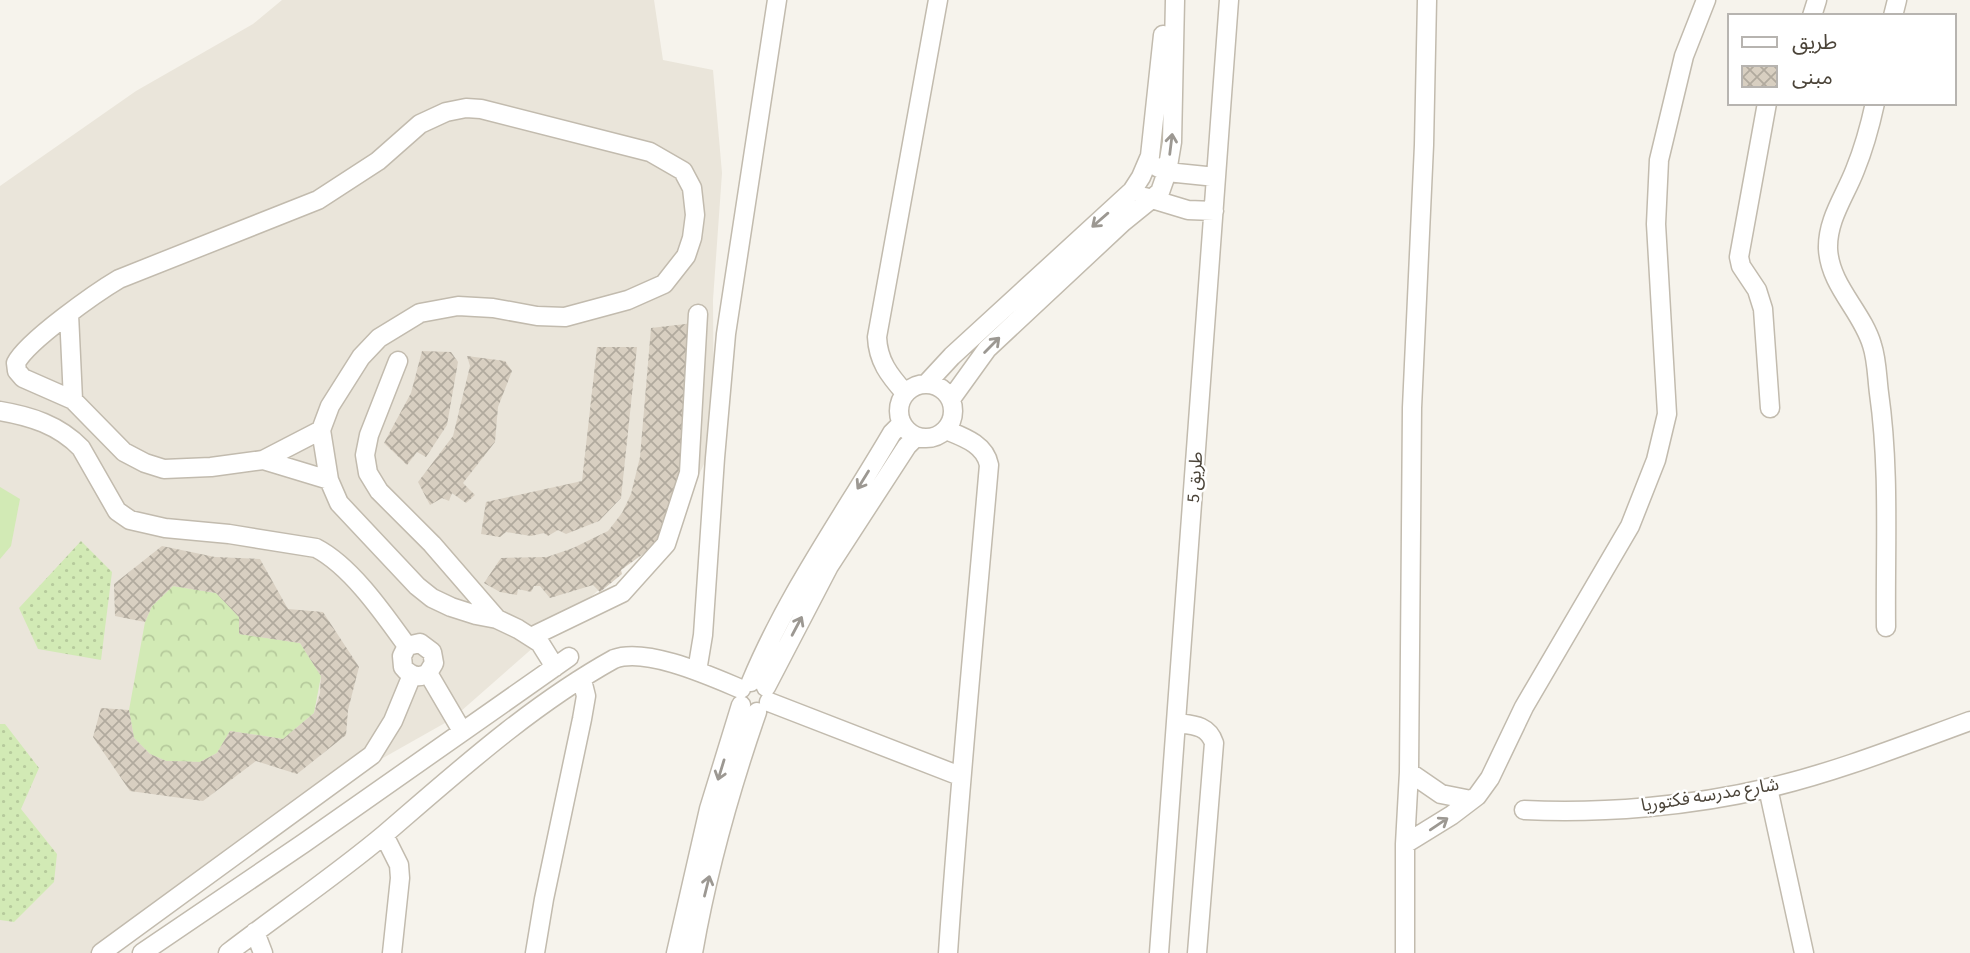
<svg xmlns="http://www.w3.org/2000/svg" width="1970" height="953" font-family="'Source Sans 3','Noto Sans Arabic',sans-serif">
  <defs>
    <pattern id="forest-crowns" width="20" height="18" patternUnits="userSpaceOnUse" patternTransform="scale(1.75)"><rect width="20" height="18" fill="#d2eab5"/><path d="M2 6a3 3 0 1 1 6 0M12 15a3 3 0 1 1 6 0" fill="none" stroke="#b6ca9c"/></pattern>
    <pattern id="garden-dots" width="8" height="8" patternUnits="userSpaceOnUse" patternTransform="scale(1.75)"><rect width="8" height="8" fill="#d2eab5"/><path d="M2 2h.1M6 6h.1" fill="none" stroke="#b6ca9c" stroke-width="1.8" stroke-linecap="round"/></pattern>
    <pattern id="building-cross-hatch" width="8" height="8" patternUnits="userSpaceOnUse" patternTransform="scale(1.75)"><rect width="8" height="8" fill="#d8cfc1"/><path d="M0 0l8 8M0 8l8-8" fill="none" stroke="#b1aa9e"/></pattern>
  </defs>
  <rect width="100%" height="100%" fill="#f6f3ec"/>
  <path fill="#eae5da" d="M 282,0 L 654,0 L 663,60 L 713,70 L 722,173 L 713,300 L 714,443 L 677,521 L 452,719 L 337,784 L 109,953 L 0,953 L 0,186 L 136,91 L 253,24 Z"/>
  <path fill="#d2eab5" d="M 0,487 L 20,499 L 11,546 L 0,559 Z"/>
  <path fill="url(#forest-crowns)" d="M 173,586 L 216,593 L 239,617 L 240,634 L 300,643 L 321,676 L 314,713 L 283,739 L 230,731 L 217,753 L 200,762 L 166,761 L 150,754 L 134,738 L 129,710 L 145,622 L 152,606 Z"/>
  <path fill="url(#garden-dots)" d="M 81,541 L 112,572 L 101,660 L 38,649 L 19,608 Z
    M 0,724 L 5,724 L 39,768 L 21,809 L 57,854 L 54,882 L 14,922 L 0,920 Z"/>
  <path fill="url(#building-cross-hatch)" d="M 694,323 L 678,503 L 665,538 L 621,570 L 622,574 L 600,592 L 593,585 L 550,598 L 540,586 L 534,586 L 531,592 L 518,589 L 517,595 L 500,592 L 484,583 L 501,558 L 547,557 L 573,548 L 608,531 L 622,513 L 631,494 L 640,457 L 651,328 Z
    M 597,347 L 637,347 L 621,498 L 599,521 L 566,534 L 558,530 L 548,536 L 544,533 L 531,536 L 506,532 L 500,537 L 481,534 L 486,502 L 582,481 Z
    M 422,351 L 451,352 L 458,362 L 447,425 L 426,457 L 417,452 L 407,465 L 384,443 L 411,393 Z
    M 467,356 L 505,361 L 512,371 L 498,407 L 495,442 L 463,483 L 475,495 L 466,503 L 452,493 L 449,501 L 442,498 L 430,505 L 418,482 L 453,436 L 470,366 Z
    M 162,546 L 215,557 L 260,559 L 288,609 L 323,612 L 359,667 L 348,710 L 346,735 L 297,774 L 256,761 L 203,801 L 130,791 L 93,737 L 101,708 L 129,710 L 134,738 L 150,754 L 166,761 L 200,762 L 217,753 L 230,731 L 283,739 L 314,713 L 320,693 L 321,676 L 300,643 L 239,634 L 239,617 L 216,593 L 173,586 L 152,606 L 145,622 L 115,616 L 114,584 Z"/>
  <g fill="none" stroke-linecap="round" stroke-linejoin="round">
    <g stroke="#c2bbae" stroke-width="21">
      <path id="street" d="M 1812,16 L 1817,0
        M 1893,16 L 1897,0
        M 1767,103 L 1739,257 L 1741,266 L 1757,290 L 1763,309 L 1770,408
        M 1875,103 C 1870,126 1864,148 1855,170 C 1845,196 1827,220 1828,249 C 1830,286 1862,311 1872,345 C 1877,360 1877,378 1879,393 C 1890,470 1885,550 1886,627
        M 1157,167 L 1167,172 L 1216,177
        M 1145,197 L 1188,210 L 1214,211
        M 69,314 L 73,400
        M 398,361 L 369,435 L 365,455 L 368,473 L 379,491 L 432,544 L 497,619
        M 927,383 L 952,356 L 1132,191 L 1141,177 L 1150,156 L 1163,35
        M899 411a27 27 0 1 1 54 0a27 27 0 1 1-54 0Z
        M 905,393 C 889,375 878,361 877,337 L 938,0
        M 951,399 L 987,349 L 1123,222 L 1160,192 L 1167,172 L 1172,142 L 1175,0
        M 0,411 C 30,416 59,425 81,448 L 117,511 L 130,520 L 165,528 L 229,534 L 316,548 C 351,566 384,614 407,646
        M 321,430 L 263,460 L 211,467 L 164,469 L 145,463 L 124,452 L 73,400 L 23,378 L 17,371 L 16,363 C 27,341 97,292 119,279 L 318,200 L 378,161 L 420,124 L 446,112 L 466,108 L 481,109 L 650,152 L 683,171 L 692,188 L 695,215 L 692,238 L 686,256 L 664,284 L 628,300 L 565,317 L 537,316 L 493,308 L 458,306 L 420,313 L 379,338 L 361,357 L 330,406 L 321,430 L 329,480 L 339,503 L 417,586 L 432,598 L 451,607 L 476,615 L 497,619 L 518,629 L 540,643 L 555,667
        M 946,430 C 963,437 985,444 989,465 C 975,627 959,790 948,953
        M 263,460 L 329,480
        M 531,637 L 622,593 L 666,544 L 689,473 L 698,314
        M 697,671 L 703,635 L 715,458 L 726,334 L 777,0
        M 428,673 C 419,679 410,676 403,667 L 402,656 L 407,646 L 420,643 L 432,652 L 434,663 L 428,673 L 462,731
        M 751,682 C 788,593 844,515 892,433 L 901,424
        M 766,687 L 829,566 L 907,446 L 916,437
        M 769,702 L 960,776
        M 1177,723 C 1193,725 1208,725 1214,743 L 1197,953
        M 1409,772 L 1441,794 L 1471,800
        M 1768,788 L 1804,953
        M 1524,810 C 1602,814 1692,806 1768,788 C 1837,772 1904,745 1970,721
        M 384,835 L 399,865 L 400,878 L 392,953
        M 1405,844 L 1452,815 L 1477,796 L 1490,778 L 1524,707 L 1630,526 L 1656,460 L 1667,414 L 1656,224 L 1659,160 L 1684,56 L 1706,0
        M 255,932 L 263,953
        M 101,953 L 372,755 L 393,721 L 412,675
        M 142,953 L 304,843 L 569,657
        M 228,953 C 280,913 335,876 385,834 C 457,772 531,705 614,659 C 646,647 710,676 741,689
        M 535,953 L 544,899 L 582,719 L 586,696 L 582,680
        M 676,953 L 709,809 L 741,705
        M 693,953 C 707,872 730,790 757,712
        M 1159,953 L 1229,0
        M 1405,953 L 1405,844 L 1409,772 L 1412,408 L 1424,145 L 1427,0"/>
    </g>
    <use href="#street" stroke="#fff" stroke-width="18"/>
  </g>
  <defs><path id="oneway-shaft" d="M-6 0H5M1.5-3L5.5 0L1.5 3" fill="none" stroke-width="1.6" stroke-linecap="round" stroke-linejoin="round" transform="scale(1.75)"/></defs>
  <g stroke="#9c9892">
    <use href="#oneway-shaft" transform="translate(1171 144) rotate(-83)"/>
    <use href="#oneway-shaft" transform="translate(1100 220) rotate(139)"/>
    <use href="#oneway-shaft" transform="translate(992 345) rotate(-45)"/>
    <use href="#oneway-shaft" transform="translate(863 480) rotate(122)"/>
    <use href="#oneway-shaft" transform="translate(797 626) rotate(-62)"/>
    <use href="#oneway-shaft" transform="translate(721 770) rotate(107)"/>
    <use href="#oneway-shaft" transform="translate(1439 824) rotate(-34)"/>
    <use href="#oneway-shaft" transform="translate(707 886) rotate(-76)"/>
  </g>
  <g text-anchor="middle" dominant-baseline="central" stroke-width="5" stroke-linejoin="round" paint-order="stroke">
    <g font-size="18" fill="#4b4439" stroke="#fff">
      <text transform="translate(1195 477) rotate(-86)">طريق 5</text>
      <text transform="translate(1710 795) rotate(-9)">شارع مدرسه فكتوريا</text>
    </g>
  </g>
  <rect x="1728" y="14" width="228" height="91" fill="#ffffff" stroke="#b7b4b0" stroke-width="2"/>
  <rect x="1742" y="37" width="35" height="10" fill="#ffffff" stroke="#b7b4b0" stroke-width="2"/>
  <text x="1792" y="49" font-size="21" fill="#4b4439">طريق</text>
  <rect x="1742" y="66" width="35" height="21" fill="url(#building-cross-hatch)" stroke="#b7b4b0" stroke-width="2"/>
  <text x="1792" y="84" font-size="21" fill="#4b4439">مبنى</text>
</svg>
